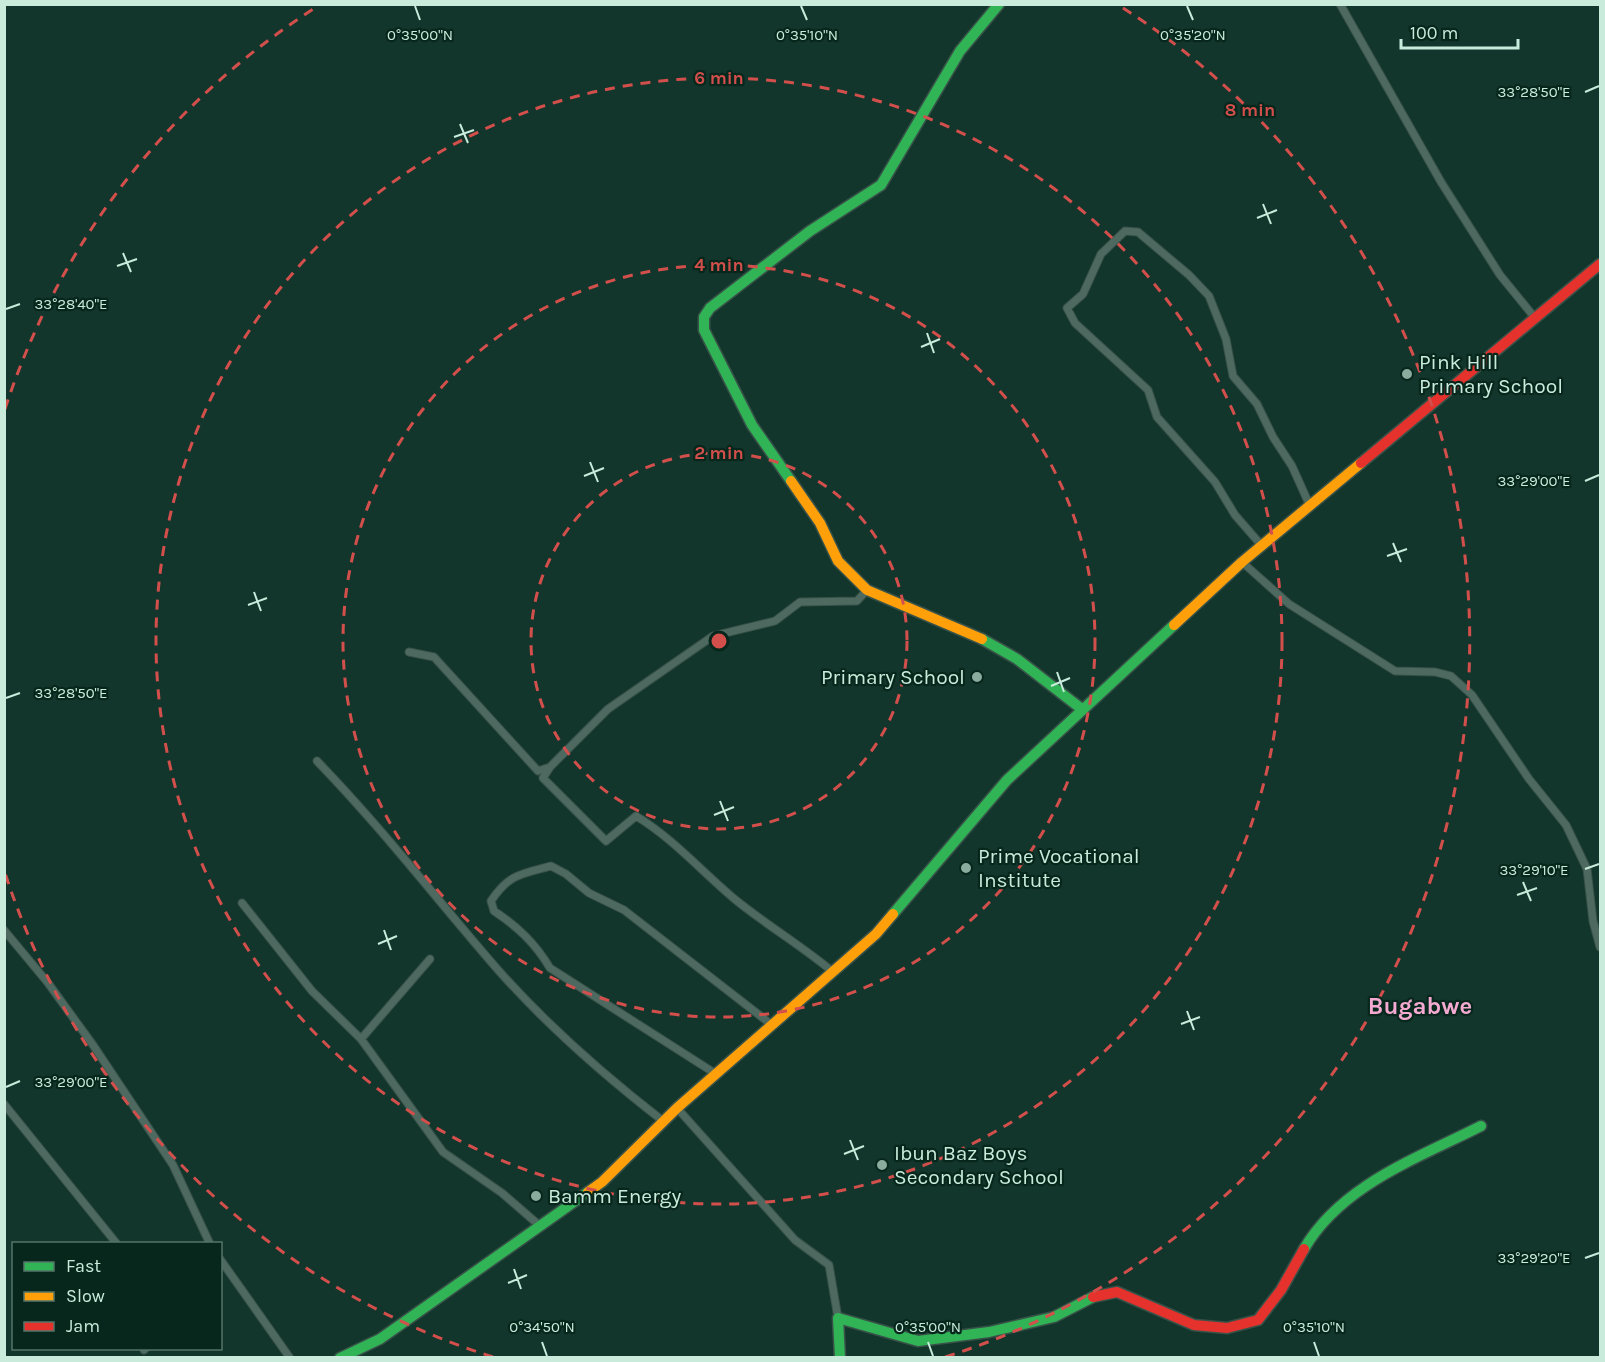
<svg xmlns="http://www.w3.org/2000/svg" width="1605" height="1362" font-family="Karla,sans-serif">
  <rect width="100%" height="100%" fill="#13362c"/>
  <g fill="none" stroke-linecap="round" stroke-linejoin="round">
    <g stroke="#385249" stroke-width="9">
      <path id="street" d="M 1340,4 L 1441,182 L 1500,275 L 1535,318
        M 1262,546 L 1235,515 L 1215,482 L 1157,417 L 1148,390 L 1075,323 L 1067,308 L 1083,294 L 1101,254 L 1125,231 L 1138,232 L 1189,275 L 1209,296 L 1226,339 L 1233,376 L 1257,404 L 1273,437 L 1292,466 L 1310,506
        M 1242,562 L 1289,604 L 1395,671 L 1435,672 L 1451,676 L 1472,695 L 1529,779 L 1566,825 L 1587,869 L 1593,921 L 1600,947
        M 409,652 L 434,657 L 538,771 L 550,767 L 608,709 L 713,636 L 775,621 L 800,602 L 857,601 L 867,590
        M 317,761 C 382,828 438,901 499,971 C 548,1026 605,1076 663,1121
        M 550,767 L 543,778 L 606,841 L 636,816 C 674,839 703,873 737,901 C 768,926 802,946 833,972
        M 242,903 L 312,991 L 361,1039 L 443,1152 L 502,1193 L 540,1226
        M 4,930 L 48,983 L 93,1045 L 173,1165 L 210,1244
        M 361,1039 L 430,959
        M 716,1074 L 550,968 C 535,943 518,927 494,911 L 491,901 C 509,874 521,874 551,866 L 566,874 L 589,893 L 624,910 L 772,1025
        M 4,1104 L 117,1244
        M 677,1108 L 795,1240 L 829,1265 L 838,1318
        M 220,1259 L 290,1358
        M 144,1350 L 146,1348"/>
    </g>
    <g stroke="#385249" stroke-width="13">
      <path id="fast" d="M 791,481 L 752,425 L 704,330 L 704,317 L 710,308 L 810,231 L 881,185 L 960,51 L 999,4
        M 982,639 L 1017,659 L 1083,710
        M 893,914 L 1007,780 L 1174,625
        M 1304,1249 C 1341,1185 1418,1158 1481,1126
        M 340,1358 L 380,1339 L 588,1192
        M 840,1358 L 838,1318 L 918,1341 L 989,1332 L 1054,1317 L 1093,1297"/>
    </g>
    <g stroke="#385249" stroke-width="13">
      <path id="slow" d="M 791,481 L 820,523 L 838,561 L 867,590 L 982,639
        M 1174,625 L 1242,562 L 1361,463
        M 588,1192 L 602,1182 L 677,1108 L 876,934 L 893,914"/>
    </g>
    <g stroke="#385249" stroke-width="13">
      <path id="jam" d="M 1361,463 L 1600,264
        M 1093,1297 L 1117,1292 L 1194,1325 L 1227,1328 L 1258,1320 L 1281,1290 L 1304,1249"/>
    </g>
    <use href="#street" stroke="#4e6960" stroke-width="7"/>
    <use href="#fast" stroke="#30b455" stroke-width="10"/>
    <use href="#slow" stroke="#ff9f0a" stroke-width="10"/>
    <use href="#jam" stroke="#e5322d" stroke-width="10"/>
  </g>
  <path fill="none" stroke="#c8ebdb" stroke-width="2" d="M 415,6 L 420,20M 801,6 L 807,20M 1187,6 L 1193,20M 1585,92 L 1599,86M 460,124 L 468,143M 454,137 L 474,130M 1263,204 L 1271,224M 1257,218 L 1277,210M 123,253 L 131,272M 117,266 L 137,259M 6,309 L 20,304M 927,333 L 934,353M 921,347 L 940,339M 590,462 L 598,482M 584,476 L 604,468M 1585,481 L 1599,475M 1393,543 L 1401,562M 1387,556 L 1407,549M 254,592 L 261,611M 248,605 L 267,598M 1057,672 L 1064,692M 1051,686 L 1070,678M 6,698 L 20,693M 720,801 L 728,821M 714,815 L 734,807M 1585,869 L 1599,864M 1523,882 L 1531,901M 1517,895 L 1537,888M 384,930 L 391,950M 378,944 L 397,936M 1187,1011 L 1194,1030M 1181,1024 L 1200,1017M 6,1087 L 20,1081M 850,1140 L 858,1160M 844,1154 L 864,1146M 1585,1258 L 1599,1253M 514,1269 L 521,1289M 508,1283 L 527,1275M 542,1342 L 547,1356M 928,1342 L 933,1356M 1314,1342 L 1319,1356"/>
  <g fill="none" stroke="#d34f4c" stroke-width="3" stroke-dasharray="10 8">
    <circle cx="719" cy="641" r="188"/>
    <circle cx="719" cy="641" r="376"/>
    <circle cx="719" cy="641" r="563"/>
    <path d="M493 1357A751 751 0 0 1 5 873M5 409A751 751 0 0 1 315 8M1123 8A751 751 0 0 1 945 1357"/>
  </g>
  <g fill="#89ac9e" stroke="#07271c" stroke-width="2">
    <circle cx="1407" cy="374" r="6"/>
    <circle cx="977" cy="677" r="6"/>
    <circle cx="966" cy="868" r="6"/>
    <circle cx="882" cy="1165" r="6"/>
    <circle cx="536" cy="1196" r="6"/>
  </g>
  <g text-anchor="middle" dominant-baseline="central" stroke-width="4.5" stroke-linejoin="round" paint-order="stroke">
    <g font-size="21" fill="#c8ebdb" stroke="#07271c" text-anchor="start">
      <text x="1419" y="362">Pink Hill<tspan x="1419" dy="24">Primary School</tspan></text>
      <text x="965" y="677" text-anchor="end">Primary School</text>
      <text x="978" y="856">Prime Vocational<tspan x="978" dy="24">Institute</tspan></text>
      <text x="894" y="1153">Ibun Baz Boys<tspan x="894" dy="24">Secondary School</tspan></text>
      <text x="548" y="1196">Bamm Energy</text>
    </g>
    <g font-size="24" font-weight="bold" fill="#f4a9d1" stroke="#07271c">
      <text x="1420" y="1006">Bugabwe</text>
    </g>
  </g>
  <g font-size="15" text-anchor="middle" fill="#c8ebdb" stroke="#07271c" stroke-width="4.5" stroke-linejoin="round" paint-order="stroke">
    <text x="420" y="40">0°35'00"N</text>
    <text x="807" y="40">0°35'10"N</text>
    <text x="1193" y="40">0°35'20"N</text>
    <text x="1534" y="97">33°28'50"E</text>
    <text x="71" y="309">33°28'40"E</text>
    <text x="1534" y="486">33°29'00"E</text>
    <text x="71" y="698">33°28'50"E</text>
    <text x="1534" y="875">33°29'10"E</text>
    <text x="71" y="1087">33°29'00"E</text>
    <text x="1534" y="1263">33°29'20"E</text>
    <text x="542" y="1332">0°34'50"N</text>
    <text x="928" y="1332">0°35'00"N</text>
    <text x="1314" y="1332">0°35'10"N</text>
  </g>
  <circle cx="719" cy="641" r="9" fill="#d34f4c" stroke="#07271c" stroke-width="3"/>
  <g font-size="18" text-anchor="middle" font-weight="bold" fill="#d34f4c" stroke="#07271c" stroke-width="4.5" stroke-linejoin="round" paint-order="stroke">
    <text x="719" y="84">6 min</text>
    <text x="1250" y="116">8 min</text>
    <text x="719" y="271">4 min</text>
    <text x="719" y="459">2 min</text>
  </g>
  <rect width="1605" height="1362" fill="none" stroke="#c8ebdb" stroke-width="12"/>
  <rect x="12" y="1242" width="210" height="108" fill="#07271c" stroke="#547568" stroke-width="1.5"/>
  <rect x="24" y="1262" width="30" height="9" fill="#30b455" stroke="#547568" stroke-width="1.5"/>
  <text x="66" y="1272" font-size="18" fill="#c8ebdb">Fast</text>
  <rect x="24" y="1292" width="30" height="9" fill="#ff9f0a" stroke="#547568" stroke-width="1.5"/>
  <text x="66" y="1302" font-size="18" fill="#c8ebdb">Slow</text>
  <rect x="24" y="1322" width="30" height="9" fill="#e5322d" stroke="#547568" stroke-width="1.5"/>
  <text x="66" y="1332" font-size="18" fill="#c8ebdb">Jam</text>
  <path d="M1401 39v9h117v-9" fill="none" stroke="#c8ebdb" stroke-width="3"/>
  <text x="1410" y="39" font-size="18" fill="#c8ebdb" stroke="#07271c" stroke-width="4.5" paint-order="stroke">100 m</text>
</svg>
